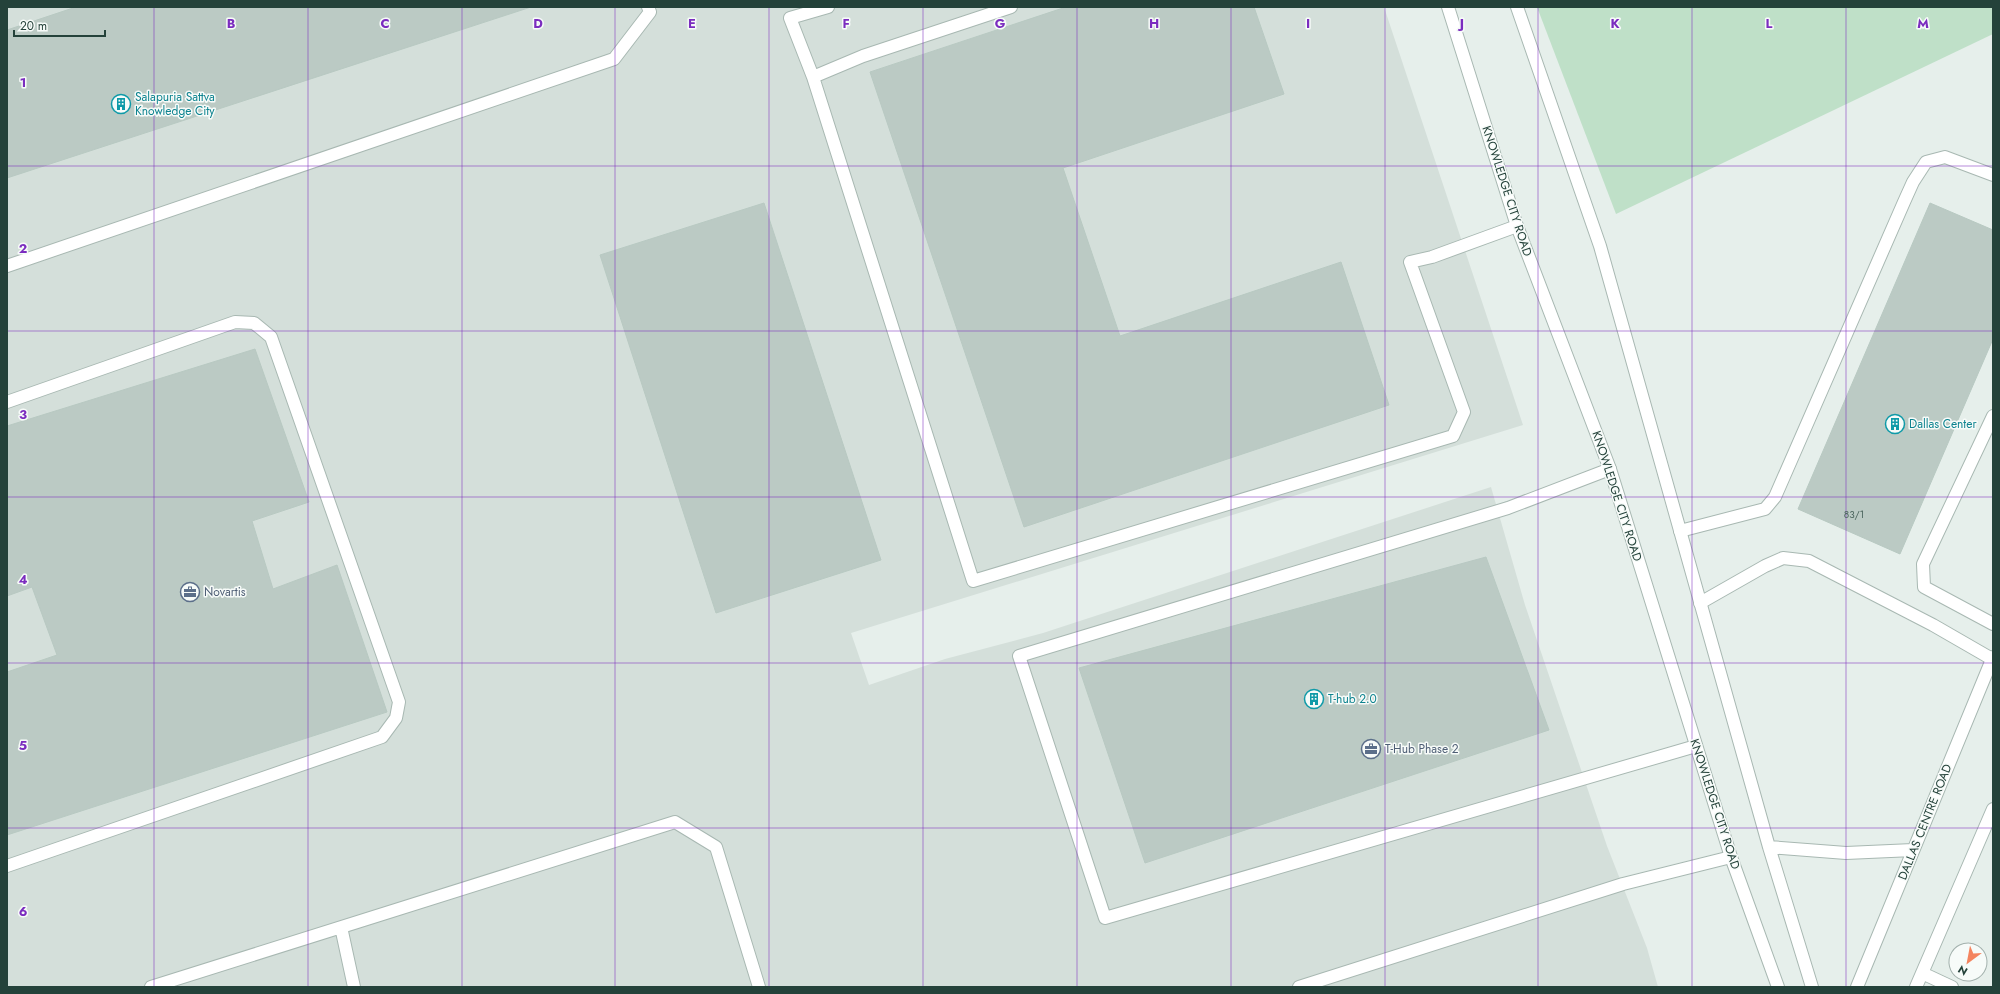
<svg xmlns="http://www.w3.org/2000/svg" width="2000" height="994" font-family="Jost,sans-serif">
  <rect width="100%" height="100%" fill="#e6efeb"/>
  <path fill="#d4dfda" d="M 7,7 L 1384,7 L 1523,425 L 851,633 L 869,685 L 945,659 L 1043,633 L 1491,487 L 1525,605 L 1607,846 L 1647,948 L 1658,987 L 7,987 Z"/>
  <path fill="#bfe0c8" d="M 1537,7 L 1993,7 L 1993,34 L 1616,214 Z"/>
  <path fill="#bbcac4" stroke="#b8c9c2" d="M 76,7 L 531,7 L 7,178 L 7,30 Z
    M 1066,7 L 1254,7 L 1284,94 L 1063,168 L 1120,336 L 1341,262 L 1389,405 L 1024,527 L 870,72 Z
    M 764,203 L 881,560 L 716,613 L 600,255 Z
    M 1930,203 L 1993,230 L 1993,339 L 1900,554 L 1798,509 Z
    M 255,349 L 309,502 L 252,521 L 273,589 L 337,565 L 387,712 L 7,835 L 7,672 L 57,655 L 32,587 L 7,596 L 7,426 Z
    M 1486,557 L 1549,730 L 1145,863 L 1079,668 Z"/>
  <g fill="none" stroke-linecap="round" stroke-linejoin="round">
    <g stroke="#a8b8b2" stroke-width="14">
      <path id="service" d="M 828,7 L 790,18 L 813,77 L 973,581 L 1453,436 L 1464,412 L 1410,262 L 1432,257 L 1517,226
        M 813,77 L 863,56 L 1011,7
        M 7,266 L 614,59 L 650,12 L 648,7
        M 7,402 L 235,322 L 254,323 L 271,337 L 399,702 L 396,718 L 382,737 L 7,866
        M 1993,416 L 1923,564 L 1924,587 L 1993,624
        M 1610,469 L 1508,508 L 1019,656 L 1105,918 L 1696,746
        M 1680,531 L 1765,509 L 1775,497 L 1904,202 L 1913,182 L 1926,162 L 1945,157 L 1993,175
        M 1700,603 L 1765,566 L 1783,558 L 1809,561 L 1933,625 L 1992,659
        M 341,927 L 354,987
        M 151,987 L 675,822 L 716,847 L 759,987
        M 1299,987 L 1623,884 L 1731,857"/>
    </g>
    <g stroke="#a8b8b2" stroke-width="14">
      <path id="tertiary" d="M 1448,7 L 1517,226 L 1610,469 L 1731,857 L 1778,987
        M 1517,7 L 1600,246 L 1769,847 L 1812,987
        M 1769,847 L 1846,853 L 1913,850
        M 1922,973 L 1952,987
        M 1857,987 L 1993,657
        M 1916,987 L 1993,809"/>
    </g>
    <use href="#service" stroke="#fff" stroke-width="12"/>
    <use href="#tertiary" stroke="#fff" stroke-width="12"/>
  </g>
  <path fill="none" stroke="#7b2cbf" stroke-width="1" stroke-opacity="0.55" d="M 154,7 L 154,987M 308,7 L 308,987M 462,7 L 462,987M 615,7 L 615,987M 769,7 L 769,987M 923,7 L 923,987M 1077,7 L 1077,987M 1231,7 L 1231,987M 1385,7 L 1385,987M 1538,7 L 1538,987M 1692,7 L 1692,987M 1846,7 L 1846,987M 7,166 L 1993,166M 7,331 L 1993,331M 7,497 L 1993,497M 7,663 L 1993,663M 7,828 L 1993,828"/>
  <defs>
    <g id="building-ring" transform="scale(1)"><circle r="9.5" fill="#f7fbf9" stroke="#0f9aa8" stroke-width="1.5"/><path d="M-4-6H4V6H1V3H-1V6H-4ZM-2.5-4.3h1.7v1.8h-1.7ZM.8-4.3h1.7v1.8H.8ZM-2.5-1h1.7V.8h-1.7ZM.8-1h1.7V.8H.8Z" fill="#0f9aa8"/></g>
    <g id="office-ring" transform="scale(1)"><circle r="9.5" fill="#f7fbf9" stroke="#5c6f8a" stroke-width="1.5"/><path d="M-6-3h4V-5.5h4V-3h4V5H-6ZM-1-4.5V-3h2v-1.5ZM-6 0V1H6V0Z" fill="#5c6f8a"/></g>
  </defs>
  <g fill-rule="evenodd">
    <use href="#building-ring" x="121" y="104"/>
    <use href="#building-ring" x="1895" y="424"/>
    <use href="#office-ring" x="190" y="592"/>
    <use href="#building-ring" x="1314" y="699"/>
    <use href="#office-ring" x="1371" y="749"/>
  </g>
  <g text-anchor="middle" dominant-baseline="central" stroke-width="3" stroke-linejoin="round" paint-order="stroke">
    <g font-size="10" fill="#4a645c">
      <text x="1854" y="514">83/1</text>
    </g>
    <g font-size="12" fill="#0d838f" stroke="#f7fbf9" text-anchor="start">
      <text x="135" y="97">Salapuria Sattva<tspan x="135" dy="14">Knowledge City</tspan></text>
      <text x="1909" y="424">Dallas Center</text>
      <text x="1328" y="699">T-hub 2.0</text>
    </g>
    <g font-size="12" fill="#24423a" stroke="#f7fbf9">
      <text transform="translate(1507 191) rotate(72)">KNOWLEDGE CITY ROAD</text>
      <text transform="translate(1617 496) rotate(72)">KNOWLEDGE CITY ROAD</text>
      <text transform="translate(1715 804) rotate(72)">KNOWLEDGE CITY ROAD</text>
      <text transform="translate(1925 822) rotate(-68)">DALLAS CENTRE ROAD</text>
    </g>
    <g font-size="12" fill="#4e5e75" stroke="#f7fbf9" text-anchor="start">
      <text x="204" y="592">Novartis</text>
      <text x="1385" y="749">T-Hub Phase 2</text>
    </g>
  </g>
  <g font-size="13" text-anchor="middle" font-weight="bold" fill="#7b2cbf" stroke="#f7fbf9" stroke-width="3" stroke-linejoin="round" paint-order="stroke">
    <text x="231" y="28">B</text>
    <text x="385" y="28">C</text>
    <text x="538" y="28">D</text>
    <text x="692" y="28">E</text>
    <text x="846" y="28">F</text>
    <text x="1000" y="28">G</text>
    <text x="1154" y="28">H</text>
    <text x="1308" y="28">I</text>
    <text x="1462" y="28">J</text>
    <text x="1615" y="28">K</text>
    <text x="1769" y="28">L</text>
    <text x="1923" y="28">M</text>
    <text x="23" y="87">1</text>
    <text x="23" y="253">2</text>
    <text x="23" y="419">3</text>
    <text x="23" y="584">4</text>
    <text x="23" y="750">5</text>
    <text x="23" y="916">6</text>
  </g>
  <rect width="2000" height="994" fill="none" stroke="#24423a" stroke-width="16"/>
  <g transform="translate(1968 962) rotate(212)"><circle r="19" fill="#f7fbf9" stroke="#a3b1ad"/>
  <path d="M0-3L7 15L0 10L-7 15Z" fill="#f4845f"/>
  <text y="-6" font-size="11" font-weight="bold" text-anchor="middle" fill="#24423a">N</text>
  </g>
  <path d="M14 30v6h91v-6" fill="none" stroke="#24423a" stroke-width="2"/>
  <text x="20" y="30" font-size="12" fill="#24423a" stroke="#f7fbf9" stroke-width="3" paint-order="stroke">20 m</text>
</svg>
